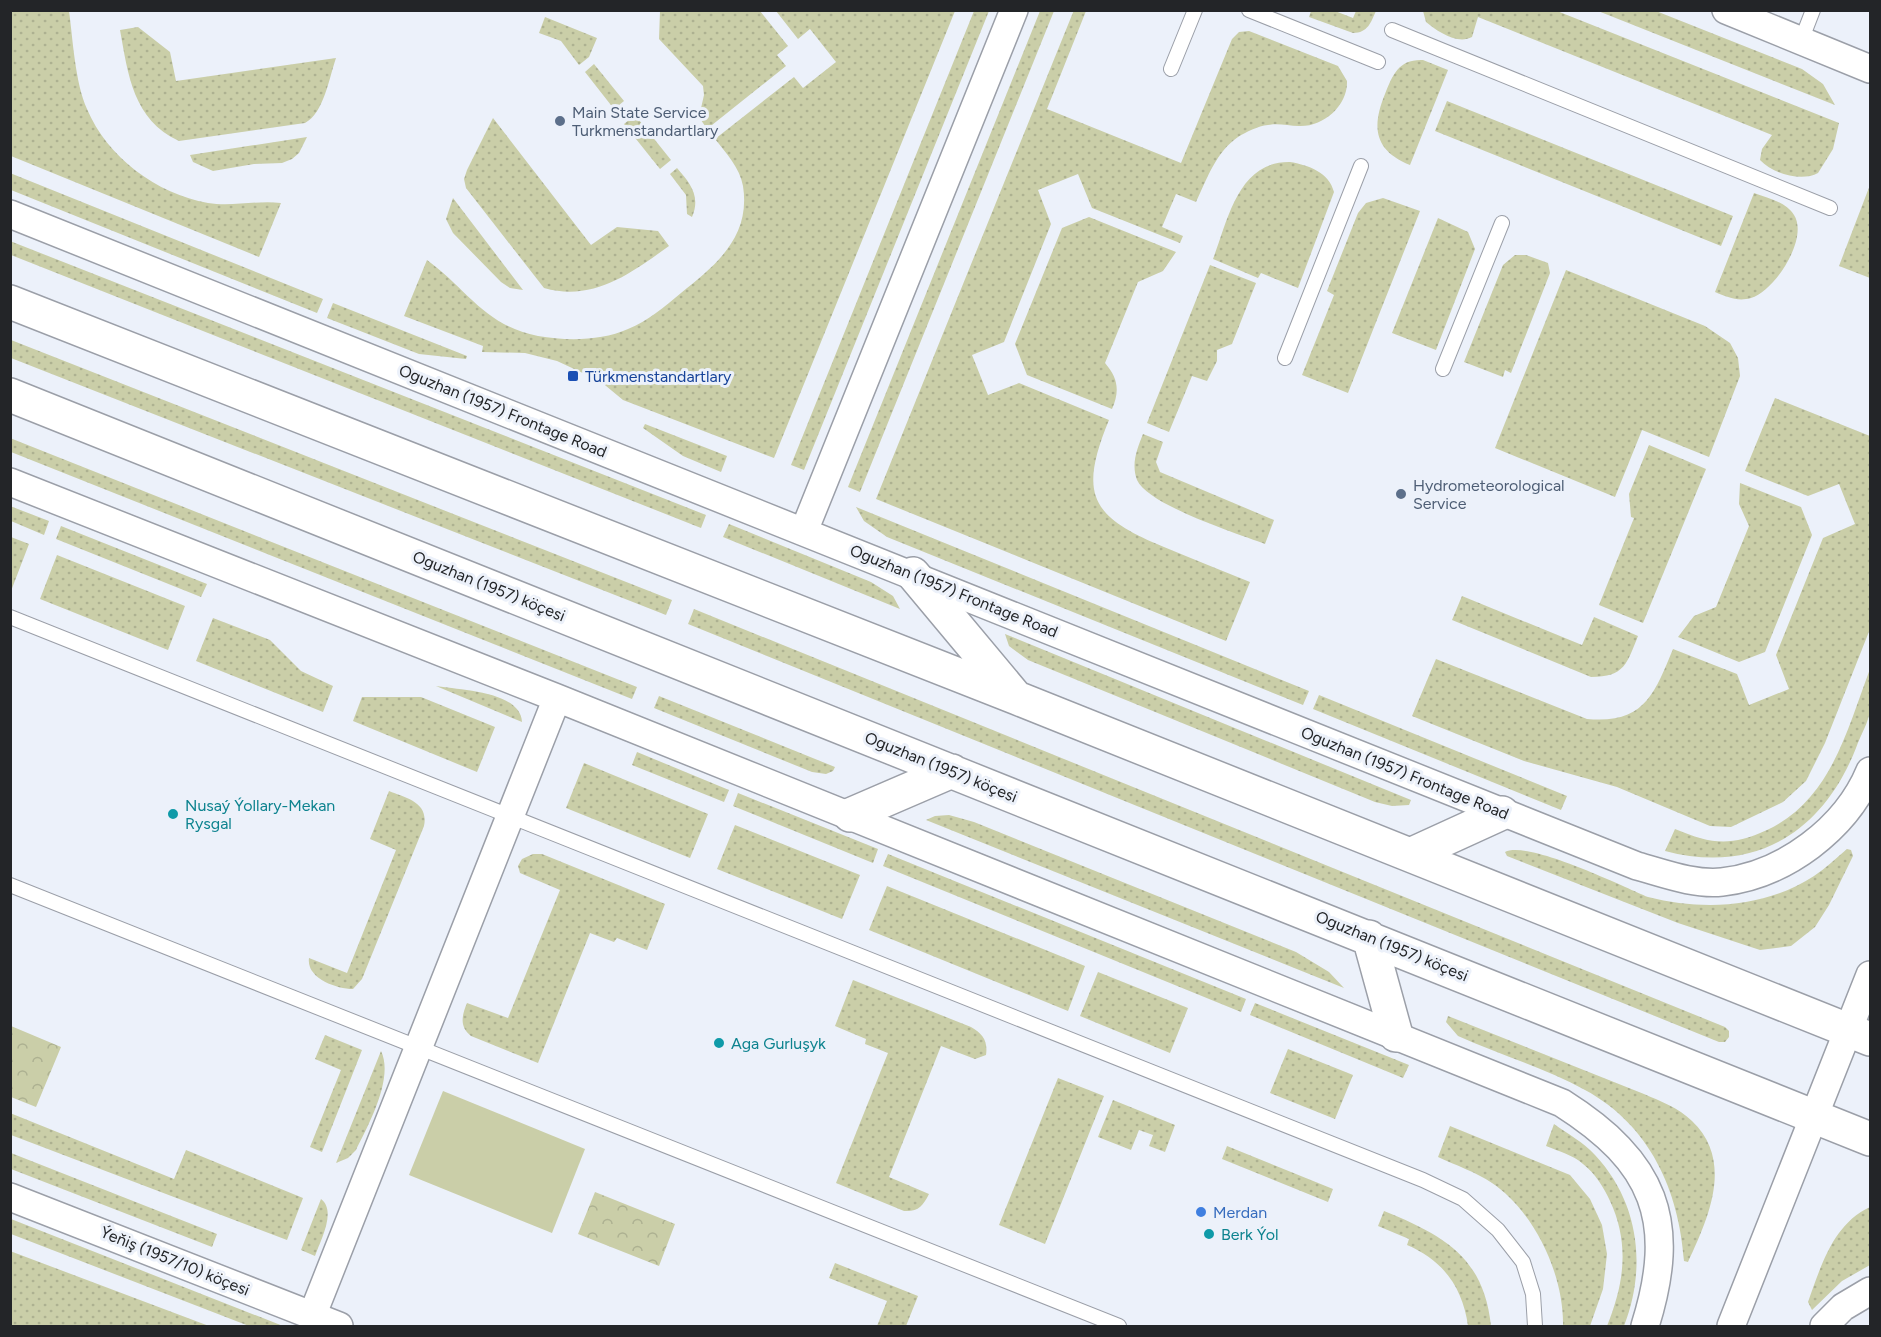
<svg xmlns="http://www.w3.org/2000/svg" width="1881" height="1337" font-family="Figtree,sans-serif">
  <defs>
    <pattern id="grass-dots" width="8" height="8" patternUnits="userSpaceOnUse" patternTransform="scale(1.5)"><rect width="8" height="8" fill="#cacea8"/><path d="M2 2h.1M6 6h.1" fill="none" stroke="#adb191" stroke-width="1.8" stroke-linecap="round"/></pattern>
    <pattern id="park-crowns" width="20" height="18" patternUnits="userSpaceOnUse" patternTransform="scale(1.5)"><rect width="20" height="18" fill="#cacea8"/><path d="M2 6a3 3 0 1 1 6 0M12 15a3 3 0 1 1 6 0" fill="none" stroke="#adb191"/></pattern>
  </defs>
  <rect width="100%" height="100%" fill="#ecf1fa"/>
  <path fill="url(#grass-dots)" d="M 1074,10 L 1086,11 L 1047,109 L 1181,163 L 1232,39 L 1239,32 L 1249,31 L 1338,66 L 1347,81 C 1348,105 1324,127 1299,126 C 1288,126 1279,123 1268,125 C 1258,126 1246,132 1238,137 C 1216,152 1207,179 1196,202 L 1176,194 L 1162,227 L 1183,236 L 1180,243 L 1092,208 L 1078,174 L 1038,190 L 1051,224 L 1004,342 L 972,355 L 988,395 L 1019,383 L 1109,420 C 1078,495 1091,517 1164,547 C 1192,559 1221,570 1250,582 L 1226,641 L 876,499 Z
    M 10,11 L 69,11 C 73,40 75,82 87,109 C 107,157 157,194 208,203 C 232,207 257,200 281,203 L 259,257 L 11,156 Z
    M 660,11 L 760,11 L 788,46 L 777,55 L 786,66 L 707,129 L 699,117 L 704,95 L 703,86 L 659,39 Z
    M 776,11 L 955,11 L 774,458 L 623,400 L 600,381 L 557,361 L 525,353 L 482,352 L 483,346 L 404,316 L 427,260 C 467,289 485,326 538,336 C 567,341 601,341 628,329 C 648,321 664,307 681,293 C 716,265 751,237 743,186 C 740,168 726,153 715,139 L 794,77 L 803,88 L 836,62 L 810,29 L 798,39 Z
    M 974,11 L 989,11 L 804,470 L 791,465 Z
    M 1040,11 L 1054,11 L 860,492 L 848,487 Z
    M 1311,11 L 1335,11 L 1353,18 L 1356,11 L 1376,11 C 1371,22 1368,33 1353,33 L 1309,17 Z
    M 1423,11 L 1557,11 L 1839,123 L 1833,149 L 1818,173 C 1802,182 1773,174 1760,160 L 1762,149 L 1772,135 L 1478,17 L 1472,37 C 1457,45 1437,31 1426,22 Z
    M 1598,11 L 1656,11 L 1802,69 L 1823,84 L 1835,105 Z
    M 545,17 L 597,38 L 589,57 L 579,65 L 561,41 L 539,33 Z
    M 138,27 L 170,52 L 176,81 L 336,58 C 329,78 324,113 305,123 L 179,141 C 133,120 128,74 120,30 Z
    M 1423,60 L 1448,70 L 1410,165 C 1373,150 1372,126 1385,94 C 1393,74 1399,59 1423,60 Z
    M 594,64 L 624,101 L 614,109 L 585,72 Z
    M 1447,101 L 1733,216 L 1721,246 L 1435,131 Z
    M 635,115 L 671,160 L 660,169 L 624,124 Z
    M 493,118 L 591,245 L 617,227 L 658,231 L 669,246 C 631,273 594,302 544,288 L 466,188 L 464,179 L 467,170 Z
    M 307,137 L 299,153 L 292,159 L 282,163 L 254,164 L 213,171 L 193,162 L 190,155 Z
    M 1290,162 C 1308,165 1329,172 1334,192 L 1298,288 L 1261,273 L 1258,278 L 1213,259 C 1228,220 1238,161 1290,162 Z
    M 677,168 C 690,183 701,196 692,217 L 687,214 L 686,195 L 670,174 Z
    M 10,173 L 323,299 L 317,313 L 11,190 Z
    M 1870,185 L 1870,278 L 1839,266 Z
    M 1754,193 C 1768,198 1786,202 1794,215 C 1809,238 1775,291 1751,298 C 1738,302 1727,297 1715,292 Z
    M 453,198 L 523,290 L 510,288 L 501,282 L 453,233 L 446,219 Z
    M 1383,198 L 1420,211 L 1348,393 L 1302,375 L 1334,295 L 1327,291 L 1358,213 L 1366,203 Z
    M 1089,217 L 1176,252 L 1163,271 L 1138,282 L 1105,363 C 1118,378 1120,391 1112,409 L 1027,375 L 1015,344 L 1062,228 Z
    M 1438,218 L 1468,232 L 1475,249 L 1436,350 L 1392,333 Z
    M 10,241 L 706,515 L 701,528 L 11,255 Z
    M 1515,255 L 1526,255 L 1548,263 L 1550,273 L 1511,373 L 1505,370 L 1503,377 L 1464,362 L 1503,265 Z
    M 1210,265 L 1256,283 L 1232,344 L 1217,350 L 1217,361 L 1207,381 L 1192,376 L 1169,432 L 1147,423 Z
    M 1566,270 L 1705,326 L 1730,343 L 1738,358 L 1740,376 L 1709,457 L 1642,430 L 1615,497 L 1495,448 Z
    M 333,303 L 467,356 L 466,359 L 419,354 L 327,318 Z
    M 11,340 L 672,600 L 666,615 L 11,358 Z
    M 1775,398 L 1870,436 L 1870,629 L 1825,743 L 1806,781 L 1783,802 L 1731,827 L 1710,826 L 1617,787 L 1524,761 L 1412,716 L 1436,659 L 1587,719 C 1644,724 1654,695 1673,649 L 1737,674 L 1749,705 L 1789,689 L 1776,655 L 1823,538 L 1855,524 L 1839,484 L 1808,496 L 1745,471 Z
    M 645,424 L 727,456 L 721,472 L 683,456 L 643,428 Z
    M 1143,434 L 1163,442 L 1156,462 L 1160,472 L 1274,520 L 1265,544 C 1236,533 1148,505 1137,480 C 1131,464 1137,449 1143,434 Z
    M 10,438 L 637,687 L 632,699 L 11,452 Z
    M 1649,445 L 1706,469 L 1643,623 L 1599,605 L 1634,518 L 1631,517 L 1629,494 Z
    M 1740,483 L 1801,507 L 1812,535 L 1765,652 L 1739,662 L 1678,637 L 1694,616 L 1716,607 L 1749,526 L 1739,504 Z
    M 10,506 L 49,521 L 44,535 L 11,521 Z
    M 856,507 L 1309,691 L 1303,705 L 887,537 L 864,521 Z
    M 729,524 L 871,582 L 893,596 L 900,609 L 723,537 Z
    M 61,526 L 207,584 L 201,597 L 56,539 Z
    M 11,537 L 29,544 L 11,591 Z
    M 57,555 L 185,606 L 168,650 L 40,599 Z
    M 1462,596 L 1582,645 L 1594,617 L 1638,636 C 1627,663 1625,677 1591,677 L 1452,620 Z
    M 694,609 L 1725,1027 L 1729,1031 L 1729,1037 L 1725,1042 L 1719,1042 L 688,624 Z
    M 213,618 L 270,640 L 301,671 L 333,686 L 323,712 L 196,661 Z
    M 1005,634 L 1411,800 L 1409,805 L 1392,806 L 1375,802 L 1028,660 L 1009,646 Z
    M 1870,669 C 1871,682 1872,697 1870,710 C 1869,722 1860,736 1856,748 C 1823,832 1755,875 1665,851 L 1675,829 C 1711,844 1730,847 1767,830 C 1831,800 1847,730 1870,669 Z
    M 436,686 C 459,690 521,691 522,722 Z
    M 1319,695 L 1567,796 L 1561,810 L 1313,709 Z
    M 659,696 L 835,767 L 833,771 L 826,774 L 812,772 L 654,708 Z
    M 362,697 L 421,697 L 495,727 L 477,772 L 353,721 Z
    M 637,752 L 729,790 L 724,802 L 632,765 Z
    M 584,763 L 708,814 L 690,858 L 566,808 Z
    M 389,791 C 406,798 429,802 424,826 L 362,979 L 353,989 C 336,989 306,978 309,958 L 347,973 L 396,850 L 370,839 Z
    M 738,793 L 878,849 L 873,863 L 733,806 Z
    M 949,815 L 974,822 L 1296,952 L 1329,972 L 1344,988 L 926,820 L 935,816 Z
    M 735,825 L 860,875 L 842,919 L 717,869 Z
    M 1847,849 L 1851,850 L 1853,856 L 1829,905 L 1815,927 L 1791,946 L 1760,950 L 1678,923 L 1507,856 L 1505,852 C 1528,840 1622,886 1648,897 C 1704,911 1765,908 1814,876 C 1826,868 1836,858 1847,849 Z
    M 533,854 L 542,854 L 665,904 L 647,950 L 617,938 L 614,942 L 590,933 L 538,1063 L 471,1036 C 459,1027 462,1015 467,1003 L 508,1018 L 560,890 L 520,873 L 518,866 L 522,859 Z
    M 888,854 L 1246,999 L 1241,1012 L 883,866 Z
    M 887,886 L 1085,966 L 1068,1011 L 869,930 Z
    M 1098,972 L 1188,1008 L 1170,1053 L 1080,1016 Z
    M 853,980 L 971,1027 C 983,1034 988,1041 986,1055 L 975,1059 L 941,1046 L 889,1177 L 929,1194 C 923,1206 918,1212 904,1211 L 836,1183 L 888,1053 L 865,1044 L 866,1039 L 835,1026 Z
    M 1255,1003 L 1409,1065 L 1403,1078 L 1250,1015 Z
    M 1448,1016 L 1644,1094 C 1660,1101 1679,1108 1692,1121 C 1734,1161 1709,1217 1688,1262 L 1684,1261 C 1679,1191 1650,1125 1585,1090 C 1545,1068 1500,1055 1458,1036 L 1446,1022 Z
    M 325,1035 L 362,1050 L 322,1152 L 310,1147 L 341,1070 L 315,1059 Z
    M 1288,1049 L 1353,1075 L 1335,1119 L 1270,1093 Z
    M 381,1051 C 394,1078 369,1124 356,1150 L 348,1158 L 336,1163 Z
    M 1058,1078 L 1104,1096 L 1045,1244 L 999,1225 Z
    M 1113,1100 L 1175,1125 L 1165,1152 L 1149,1146 L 1153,1135 L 1139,1130 L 1131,1150 L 1098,1137 Z
    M 10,1113 L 174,1179 L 186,1150 L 303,1198 L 287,1240 L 11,1135 Z
    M 1554,1124 C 1568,1134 1583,1142 1595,1155 C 1639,1202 1647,1267 1624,1326 L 1607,1326 C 1624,1284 1630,1244 1610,1201 C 1604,1188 1595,1173 1583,1164 C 1573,1155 1558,1151 1546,1146 Z
    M 1450,1126 L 1570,1175 L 1590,1199 L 1602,1225 L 1607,1254 L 1603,1289 L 1590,1326 L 1563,1326 C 1564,1275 1535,1212 1492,1183 C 1476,1172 1455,1165 1438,1157 Z
    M 1227,1146 L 1333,1189 L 1328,1202 L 1222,1159 Z
    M 11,1153 L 217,1234 L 212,1247 L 11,1169 Z
    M 321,1199 C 337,1211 320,1241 315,1256 L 301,1250 Z
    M 1870,1207 L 1870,1265 L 1842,1281 L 1812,1310 L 1808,1302 C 1821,1266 1833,1224 1870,1207 Z
    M 1384,1211 C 1443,1235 1484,1257 1491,1326 L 1468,1326 C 1463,1288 1443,1260 1407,1245 L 1409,1239 L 1378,1226 Z
    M 11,1219 L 283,1326 L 249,1326 L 11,1234 Z
    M 10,1251 L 209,1326 L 11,1326 Z
    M 835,1263 L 918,1296 L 906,1326 L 877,1326 L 887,1301 L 829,1278 Z"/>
  <path fill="url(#park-crowns)" d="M 11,1026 L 61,1047 L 36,1107 L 11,1097 Z
    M 595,1192 L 675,1224 L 659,1266 L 578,1234 Z"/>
  <path fill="#cacea8" d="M 443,1091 L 585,1149 L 552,1233 L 409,1175 Z"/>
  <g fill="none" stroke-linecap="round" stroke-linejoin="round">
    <g stroke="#9b9fa8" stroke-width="16">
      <path id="lane" d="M 1249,10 L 1378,62
        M 1392,30 L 1830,208
        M 1801,41 L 1813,10
        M 1171,69 L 1195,10
        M 1285,358 L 1361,166
        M 1443,369 L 1502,223
        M 10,617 L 1423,1180 L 1463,1199 L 1498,1230 L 1523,1262 L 1533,1294 L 1535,1326
        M 10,885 L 1119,1326"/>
    </g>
    <g stroke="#9b9fa8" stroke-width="30">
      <path id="street" d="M 1726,10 L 1870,69
        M 10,214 L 1637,866 C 1663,873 1694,885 1722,882 C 1784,875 1846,829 1870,771
        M 10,482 L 557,698 L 1562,1103 C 1655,1162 1678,1221 1645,1326
        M 804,531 L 1014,10
        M 10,1197 L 339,1326
        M 312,1316 L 557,698
        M 1731,1326 L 1870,975
        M 1824,1326 L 1843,1307 L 1870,1291"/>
    </g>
    <g stroke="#9b9fa8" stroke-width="36">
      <path id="secondary" d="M 10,302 L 1017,698 L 1870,1039
        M 10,395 L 1870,1139
        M 913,574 L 1014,695
        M 850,815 L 952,771
        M 1410,855 L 1502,813
        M 1369,937 L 1396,1035"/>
    </g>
    <use href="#lane" stroke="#fff" stroke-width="14"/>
    <use href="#street" stroke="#fff" stroke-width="27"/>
    <use href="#secondary" stroke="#fff" stroke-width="33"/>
  </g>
  <g fill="#5c6f8a" stroke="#ecf1fa" stroke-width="2">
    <circle cx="560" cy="121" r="6"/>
    <circle cx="1401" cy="494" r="6"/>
  </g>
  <rect fill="#1a4fb4" stroke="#ecf1fa" stroke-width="2" x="567" y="370" width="12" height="12" rx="3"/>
  <g fill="#0f9aa8" stroke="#ecf1fa" stroke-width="2">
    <circle cx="173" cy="814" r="6"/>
    <circle cx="719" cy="1043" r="6"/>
    <circle cx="1209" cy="1234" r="6"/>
  </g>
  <circle fill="#3f7fe0" stroke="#ecf1fa" stroke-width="2" cx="1201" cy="1212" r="6"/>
  <g text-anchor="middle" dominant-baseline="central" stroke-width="6" stroke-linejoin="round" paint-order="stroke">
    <g font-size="16" fill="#4e5e75" stroke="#ecf1fa" text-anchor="start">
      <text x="572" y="112">Main State Service<tspan x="572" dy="18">Turkmenstandartlary</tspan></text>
      <text x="1413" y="485">Hydrometeorological<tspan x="1413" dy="18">Service</tspan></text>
    </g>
    <g font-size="16" fill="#164399" stroke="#ecf1fa" text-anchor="start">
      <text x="585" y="376">Türkmenstandartlary</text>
    </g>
    <g font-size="16" fill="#232528" stroke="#ecf1fa">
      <text transform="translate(503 411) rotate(22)">Oguzhan (1957) Frontage Road</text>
      <text transform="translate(489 586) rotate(22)">Oguzhan (1957) köçesi</text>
      <text transform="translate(954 591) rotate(22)">Oguzhan (1957) Frontage Road</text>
      <text transform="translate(941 767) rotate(22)">Oguzhan (1957) köçesi</text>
      <text transform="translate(1405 773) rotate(22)">Oguzhan (1957) Frontage Road</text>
      <text transform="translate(1392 946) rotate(22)">Oguzhan (1957) köçesi</text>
      <text transform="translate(175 1261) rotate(22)">Ýeňiş (1957/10) köçesi</text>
    </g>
    <g font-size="16" fill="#0d838f" stroke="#ecf1fa" text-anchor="start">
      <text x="185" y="805">Nusaý Ýollary-Mekan<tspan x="185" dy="18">Rysgal</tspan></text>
      <text x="731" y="1043">Aga Gurluşyk</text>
      <text x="1221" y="1234">Berk Ýol</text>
    </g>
    <g font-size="16" fill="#366cbe" stroke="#ecf1fa" text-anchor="start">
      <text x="1213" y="1212">Merdan</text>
    </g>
  </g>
  <rect width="1881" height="1337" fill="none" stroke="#232528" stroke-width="24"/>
</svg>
